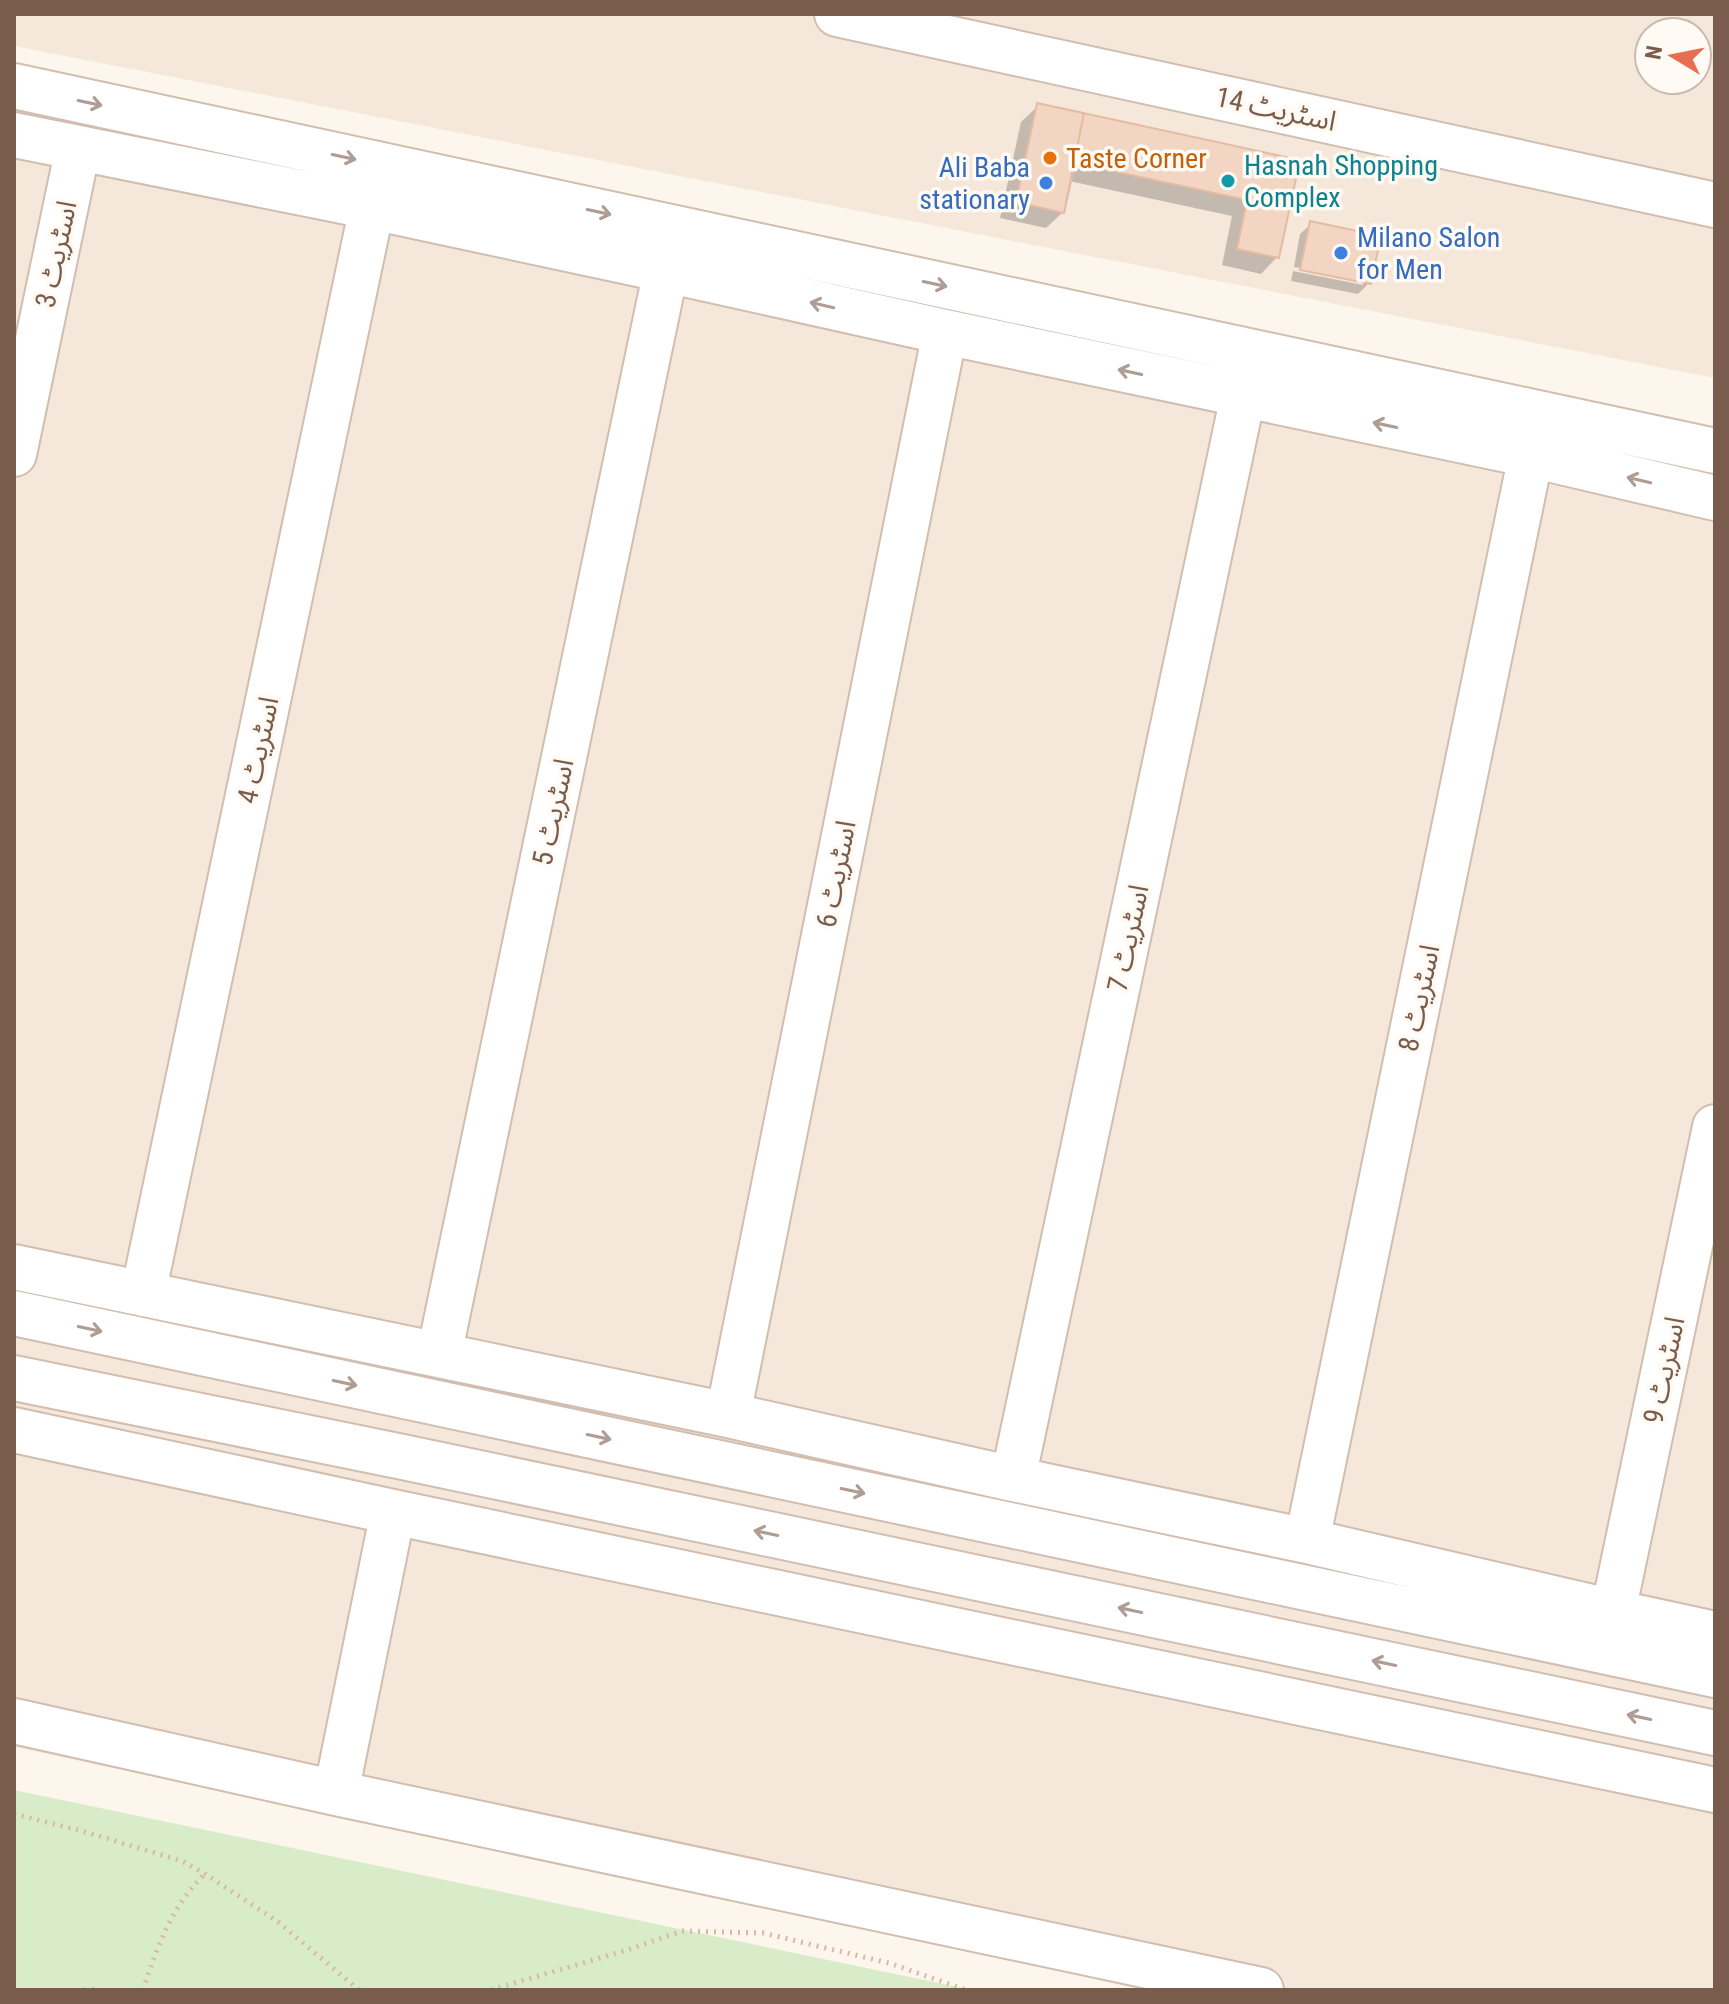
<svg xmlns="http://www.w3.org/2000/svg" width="1729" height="2004" font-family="'Roboto Condensed','Noto Sans Arabic',sans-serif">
  <rect width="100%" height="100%" fill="#fdf6ec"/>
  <path fill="#f5e8da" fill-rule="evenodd" d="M 14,14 L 1715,14 L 1715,378 L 14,46 ZM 1649,32 L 1697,32 L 1697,80 L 1649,80 Z
    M 14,152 L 1715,520 L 1715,1990 L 1167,1990 L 14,1747 Z"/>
  <path fill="#d8ecc9" d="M 14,1790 L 972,1990 L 14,1990 Z"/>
  <path fill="#0003" d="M 1038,106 L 1298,162 L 1277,257 L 1261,274 L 1222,265 L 1232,216 L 1069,181 L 1063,212 L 1046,228 L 1000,218 L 1021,122 Z
    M 1311,224 L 1369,283 L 1358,294 L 1291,281 L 1293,271 L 1363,285 L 1363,281 L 1294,267 L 1300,234 Z"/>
  <path fill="#f3d5c3" stroke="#e6bba3" stroke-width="2" d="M 1037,103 L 1300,160 L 1279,258 L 1237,249 L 1247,200 L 1075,163 L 1064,213 L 1016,202 Z
    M 1037,103 L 1084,113 L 1064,213 L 1016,202 Z
    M 1310,221 L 1381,236 L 1371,284 L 1300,270 Z"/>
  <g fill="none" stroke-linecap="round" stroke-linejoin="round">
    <g stroke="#d1beb0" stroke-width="48">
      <path id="minor" d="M 837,14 L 1715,205
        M 14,86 L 1715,451
        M 14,135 L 372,207 L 666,270 L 945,332 L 1531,455 L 1715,498
        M 14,454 L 78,148
        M 14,1267 L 728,1415 L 1013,1479 L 1307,1541 L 1613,1612 L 1715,1634
        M 143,1294 L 372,207
        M 14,1313 L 1715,1675
        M 439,1355 L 666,270
        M 14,1378 L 398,1456 L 1715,1733
        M 728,1415 L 945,332
        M 14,1430 L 393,1512 L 1715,1790
        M 1013,1479 L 1243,396
        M 1307,1541 L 1531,455
        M 1613,1612 L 1715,1127
        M 14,1721 L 336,1793 L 1261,1990
        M 336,1793 L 393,1512"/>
    </g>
    <path stroke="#d9b8a5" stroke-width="5" stroke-dasharray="2 6" stroke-linecap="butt" d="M 14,1814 L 82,1831 L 182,1861 L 205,1874 L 277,1921 L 359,1990
      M 85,1990 L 86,1988 L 96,1990
      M 143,1990 C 157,1947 172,1905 205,1874
      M 491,1990 L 630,1949 L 682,1931 L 763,1933 L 889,1963 L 966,1990"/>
    <use href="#minor" stroke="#fff" stroke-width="44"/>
  </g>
  <defs><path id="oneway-shaft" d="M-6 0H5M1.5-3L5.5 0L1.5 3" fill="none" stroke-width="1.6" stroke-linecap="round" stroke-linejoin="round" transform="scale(2)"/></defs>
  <g stroke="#af9d94">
    <use href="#oneway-shaft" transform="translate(90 103) rotate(12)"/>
    <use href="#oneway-shaft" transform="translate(344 157) rotate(12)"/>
    <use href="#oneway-shaft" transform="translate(599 212) rotate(12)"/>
    <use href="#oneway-shaft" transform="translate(935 284) rotate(12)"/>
    <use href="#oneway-shaft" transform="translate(822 305) rotate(-167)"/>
    <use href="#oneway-shaft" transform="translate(1130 372) rotate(-168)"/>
    <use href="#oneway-shaft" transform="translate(1385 425) rotate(-168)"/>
    <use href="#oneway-shaft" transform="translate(1639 480) rotate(-167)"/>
    <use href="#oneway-shaft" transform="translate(90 1329) rotate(12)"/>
    <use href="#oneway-shaft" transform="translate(345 1383) rotate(12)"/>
    <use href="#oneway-shaft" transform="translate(599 1437) rotate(12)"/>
    <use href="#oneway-shaft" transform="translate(853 1491) rotate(12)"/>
    <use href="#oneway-shaft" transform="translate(766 1533) rotate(-168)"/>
    <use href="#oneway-shaft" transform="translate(1130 1610) rotate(-168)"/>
    <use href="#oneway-shaft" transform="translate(1384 1663) rotate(-168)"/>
    <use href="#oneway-shaft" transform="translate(1639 1717) rotate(-168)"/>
  </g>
  <circle fill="#e8710a" stroke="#fffaf3" stroke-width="3" cx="1050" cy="158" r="8"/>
  <circle fill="#0f9aa8" stroke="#fffaf3" stroke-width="3" cx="1228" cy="181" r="8"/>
  <g fill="#3f7fe0" stroke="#fffaf3" stroke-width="3">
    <circle cx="1046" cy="183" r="8"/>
    <circle cx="1341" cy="253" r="8"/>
  </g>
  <g text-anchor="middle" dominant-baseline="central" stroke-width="7" stroke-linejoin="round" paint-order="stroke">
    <g font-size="28" fill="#7a5c4d" stroke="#fffaf3">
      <text transform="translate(1276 109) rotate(12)">اسٹریٹ 14</text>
      <text transform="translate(56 254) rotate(-78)">اسٹریٹ 3</text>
      <text transform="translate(258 750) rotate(-78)">اسٹریٹ 4</text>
      <text transform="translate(553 812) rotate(-78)">اسٹریٹ 5</text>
      <text transform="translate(836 874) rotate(-79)">اسٹریٹ 6</text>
      <text transform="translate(1128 938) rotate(-78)">اسٹریٹ 7</text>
      <text transform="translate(1419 998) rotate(-78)">اسٹریٹ 8</text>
      <text transform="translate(1664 1370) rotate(-78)">اسٹریٹ 9</text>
    </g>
    <g font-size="28" fill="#c56008" stroke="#fffaf3" text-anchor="start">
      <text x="1066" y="158">Taste Corner</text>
    </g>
    <g font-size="28" fill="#0d838f" stroke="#fffaf3" text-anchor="start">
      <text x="1244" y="165">Hasnah Shopping<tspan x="1244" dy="32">Complex</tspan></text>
    </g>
    <g font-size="28" fill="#366cbe" stroke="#fffaf3" text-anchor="end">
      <text x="1030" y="167">Ali Baba<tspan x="1030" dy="32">stationary</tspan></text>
      <text x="1357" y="237" text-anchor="start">Milano Salon<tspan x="1357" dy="32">for Men</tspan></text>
    </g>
  </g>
  <rect width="1729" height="2004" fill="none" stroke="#7a5c4d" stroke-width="32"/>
  <g transform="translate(1673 56) rotate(280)"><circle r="38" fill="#fffaf3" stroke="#cabbb1" stroke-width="2"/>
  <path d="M0-6L14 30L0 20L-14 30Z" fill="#e76f51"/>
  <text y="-12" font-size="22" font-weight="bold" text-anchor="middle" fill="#7a5c4d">N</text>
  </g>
</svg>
